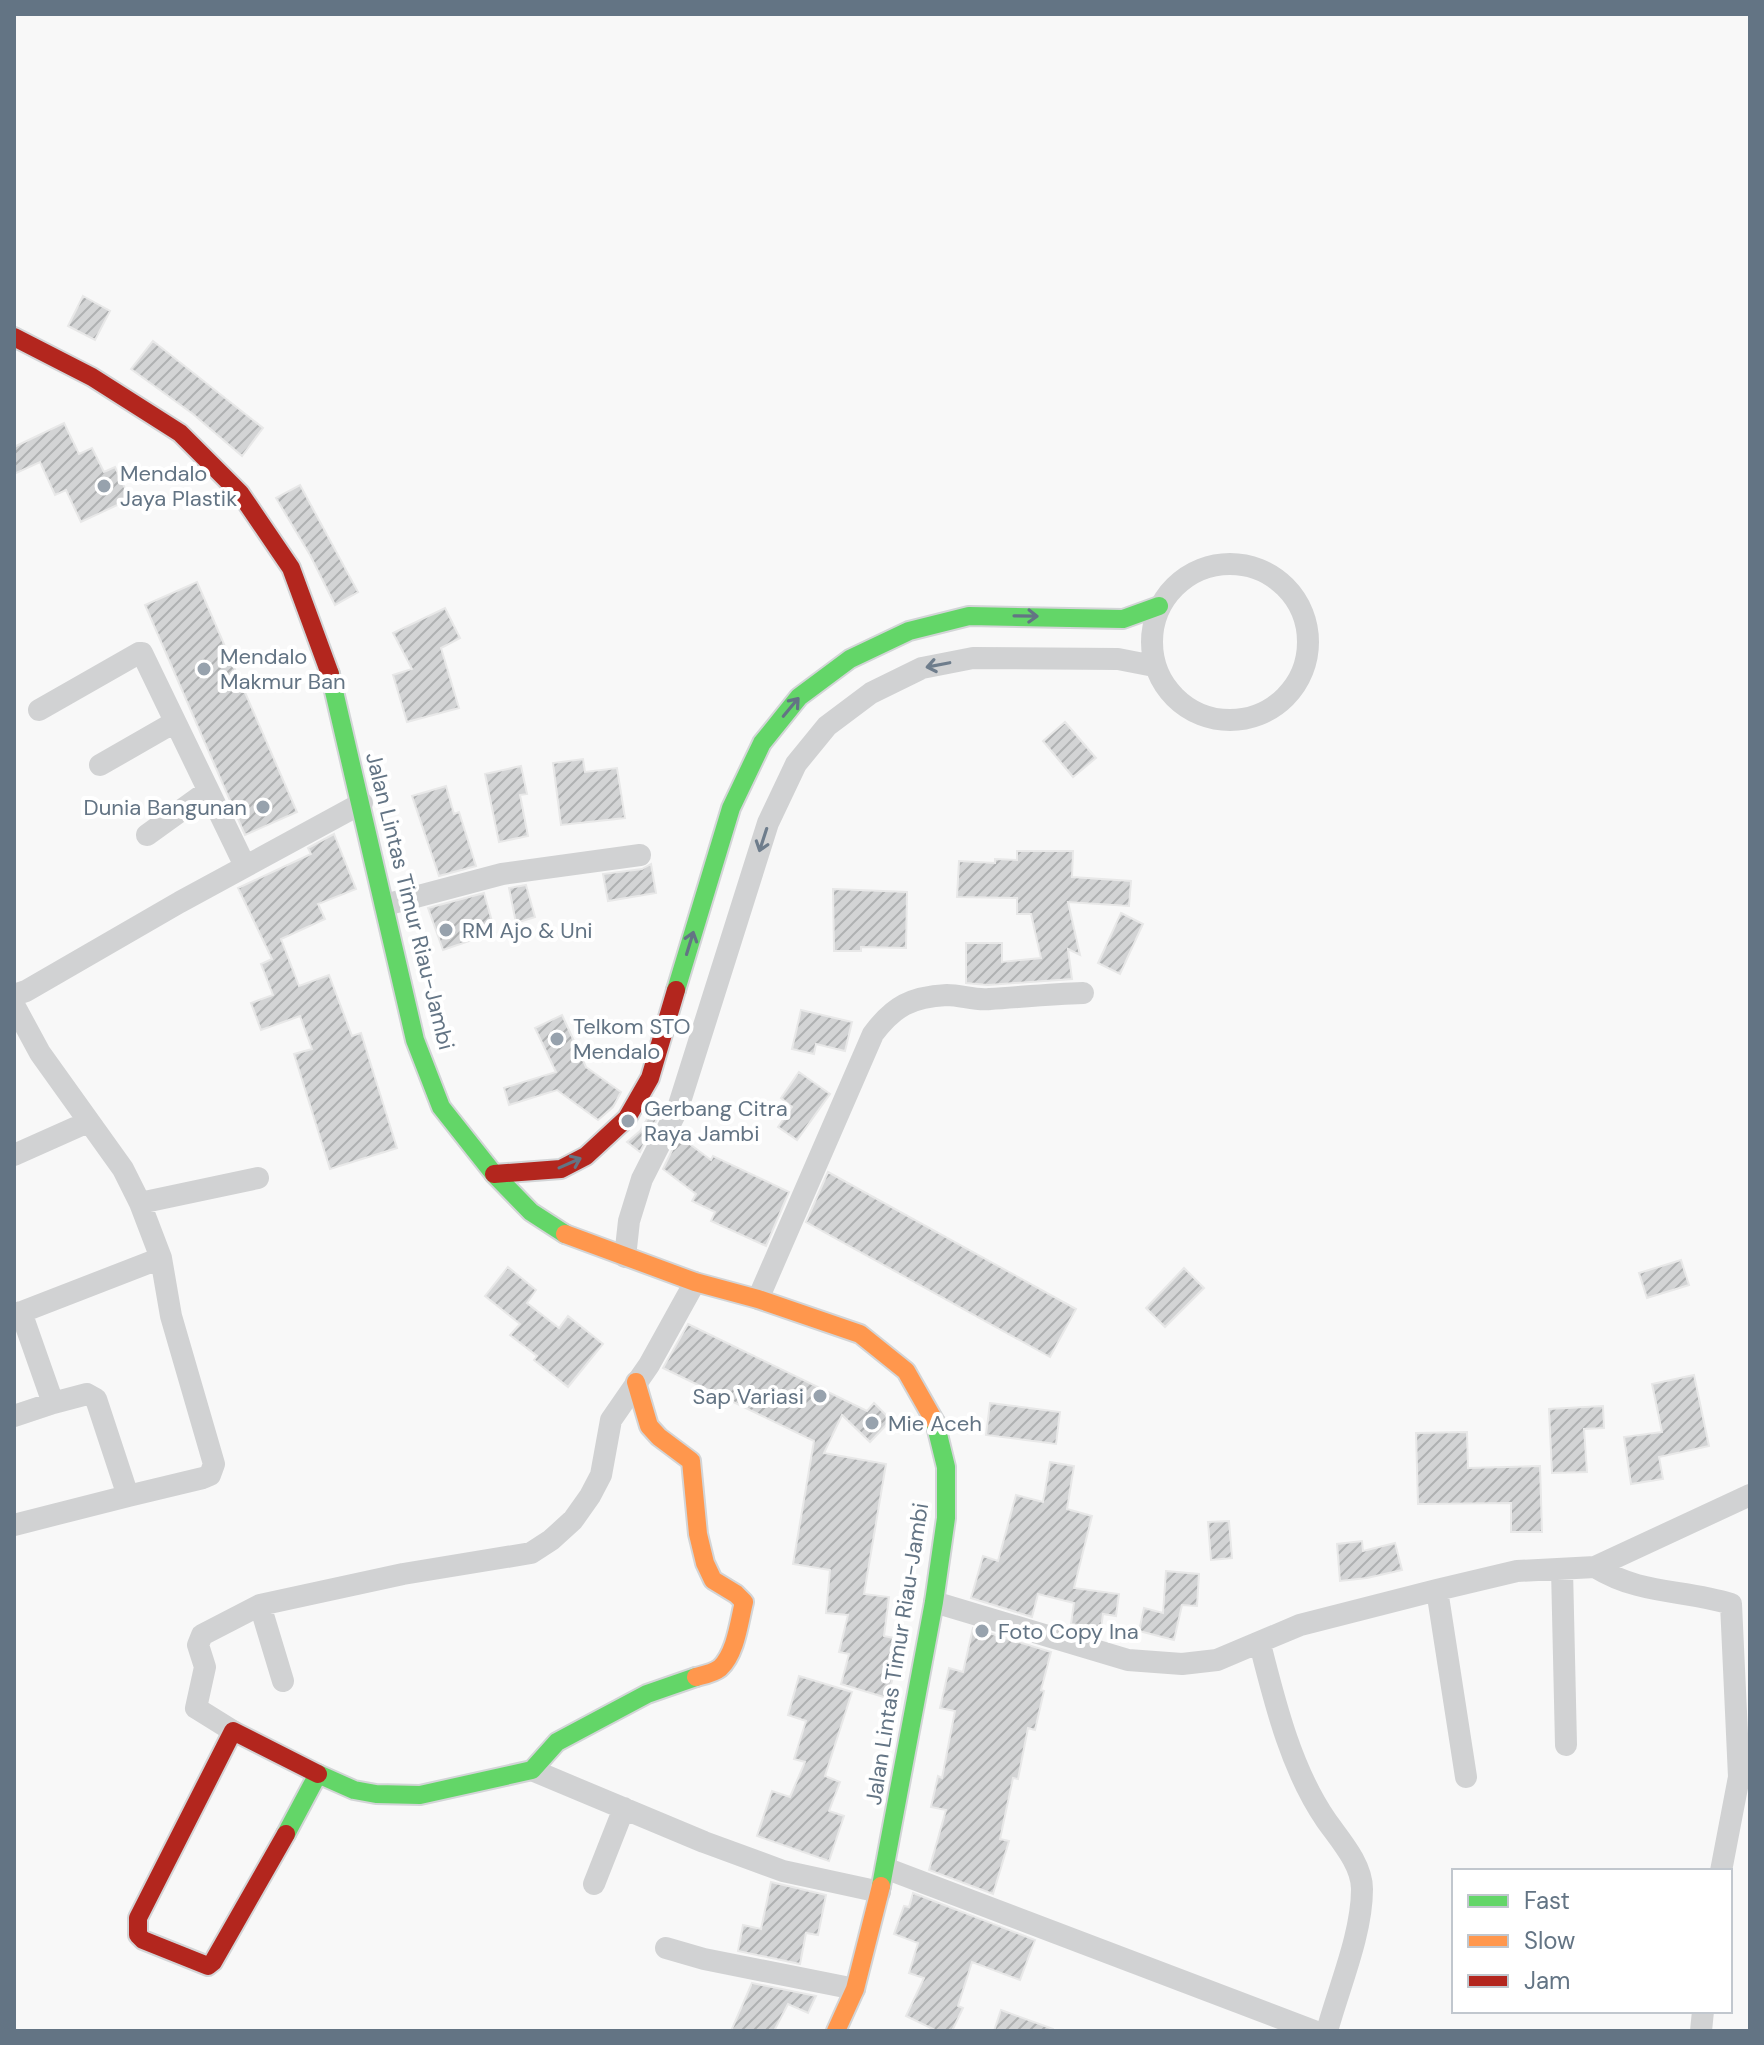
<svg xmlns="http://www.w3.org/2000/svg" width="1764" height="2045" font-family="'DM Sans',sans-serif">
  <defs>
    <pattern id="building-hatch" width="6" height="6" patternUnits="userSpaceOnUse" patternTransform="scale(2)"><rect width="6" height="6" fill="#d3d4d5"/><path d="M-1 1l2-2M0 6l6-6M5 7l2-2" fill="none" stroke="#afb1b2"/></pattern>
  </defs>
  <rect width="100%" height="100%" fill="#f8f8f8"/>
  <path fill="url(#building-hatch)" stroke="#e8e8e8" stroke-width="2" d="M 83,296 L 110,311 L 95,340 L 68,326 Z
    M 153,341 L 263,428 L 242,456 L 193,414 L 131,369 Z
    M 64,423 L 79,454 L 92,448 L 104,472 L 115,467 L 130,499 L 81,522 L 66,490 L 55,495 L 40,462 L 14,474 L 14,447 Z
    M 300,485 L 358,592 L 335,605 L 310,555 L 276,498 Z
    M 197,582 L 297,812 L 245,835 L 145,605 Z
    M 445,608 L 460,638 L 441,648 L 459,708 L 407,722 L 393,675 L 412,669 L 393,633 Z
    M 1065,722 L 1096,758 L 1073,777 L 1043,741 Z
    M 583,759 L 585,772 L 617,768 L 625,818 L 561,825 L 553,763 Z
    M 521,766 L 527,794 L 520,795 L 528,836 L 499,842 L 485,774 Z
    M 446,786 L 454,814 L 459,812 L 476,866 L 439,876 L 412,796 Z
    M 334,834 L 356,889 L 318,904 L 325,919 L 281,939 L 299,986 L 329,975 L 352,1036 L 361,1033 L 397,1148 L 330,1169 L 294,1054 L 312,1049 L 300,1016 L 261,1030 L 251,1003 L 273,995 L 261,964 L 272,959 L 238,888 L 311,854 L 308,848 Z
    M 1017,851 L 1073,851 L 1072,877 L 1131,881 L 1129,906 L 1068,902 L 1080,955 L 1068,949 L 1072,979 L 988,985 L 966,983 L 966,943 L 1002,943 L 1002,962 L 1041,958 L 1031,914 L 1017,914 L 1017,898 L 957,897 L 959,861 L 995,863 L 995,859 L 1017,860 Z
    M 651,864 L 656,893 L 608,901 L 603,874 L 642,869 Z
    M 526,885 L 535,917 L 516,923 L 509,888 Z
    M 833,889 L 907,892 L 906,948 L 861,947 L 861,951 L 834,951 Z
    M 484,893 L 495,932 L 443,950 L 428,908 Z
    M 1121,913 L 1143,924 L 1120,974 L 1098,963 Z
    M 801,1010 L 852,1022 L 845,1051 L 816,1044 L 814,1054 L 792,1049 Z
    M 562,1015 L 586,1067 L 621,1092 L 613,1107 L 598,1120 L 557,1090 L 509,1105 L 504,1088 L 556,1072 L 535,1028 Z
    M 799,1072 L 830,1094 L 797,1140 L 778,1127 L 792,1107 L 781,1098 Z
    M 650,1114 L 657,1119 L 640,1152 L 627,1142 L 640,1131 Z
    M 679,1136 L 711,1160 L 713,1156 L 789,1192 L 766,1246 L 711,1221 L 715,1212 L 692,1201 L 696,1194 L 663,1169 Z
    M 828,1172 L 1076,1309 L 1050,1357 L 806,1222 Z
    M 1681,1260 L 1689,1285 L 1647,1298 L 1639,1273 Z
    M 508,1267 L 536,1290 L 527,1303 L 559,1328 L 568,1316 L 603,1344 L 568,1387 L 534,1360 L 537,1356 L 510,1335 L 520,1324 L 485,1296 Z
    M 1184,1268 L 1204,1288 L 1165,1327 L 1146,1308 Z
    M 688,1324 L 867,1411 L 874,1403 L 891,1420 L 870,1442 L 842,1415 L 824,1453 L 886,1464 L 864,1594 L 889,1597 L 884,1636 L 894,1638 L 887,1672 L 894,1674 L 887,1698 L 841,1684 L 849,1654 L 839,1652 L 848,1615 L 826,1613 L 830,1570 L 793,1564 L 814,1441 L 663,1368 Z
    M 1694,1375 L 1709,1446 L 1659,1457 L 1663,1479 L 1631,1484 L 1624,1437 L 1662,1432 L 1652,1384 Z
    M 990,1403 L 1060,1412 L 1056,1444 L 986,1435 Z
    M 1603,1406 L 1604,1428 L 1584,1429 L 1587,1472 L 1552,1473 L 1549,1409 Z
    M 1467,1432 L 1468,1468 L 1540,1466 L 1542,1532 L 1511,1532 L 1511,1503 L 1418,1504 L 1416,1433 Z
    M 1050,1462 L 1074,1466 L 1067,1509 L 1092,1516 L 1074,1588 L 1119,1594 L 1116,1616 L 1103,1614 L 1101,1628 L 1071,1624 L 1074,1603 L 1038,1594 L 1032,1617 L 971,1598 L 983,1556 L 998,1561 L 1016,1495 L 1043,1502 Z
    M 1229,1521 L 1232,1558 L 1211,1560 L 1208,1522 Z
    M 1362,1541 L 1363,1551 L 1395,1543 L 1402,1570 L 1367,1578 L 1340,1581 L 1337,1544 Z
    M 1166,1571 L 1199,1574 L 1197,1606 L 1182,1605 L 1174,1640 L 1139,1631 L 1144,1608 L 1163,1613 Z
    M 973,1628 L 1051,1652 L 1041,1690 L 1044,1691 L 1035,1730 L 1028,1728 L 1018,1779 L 1013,1778 L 1000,1839 L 1009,1841 L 993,1894 L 929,1870 L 946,1810 L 931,1807 L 938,1776 L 942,1778 L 955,1711 L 940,1708 L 949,1668 L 963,1672 Z
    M 799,1676 L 852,1692 L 825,1776 L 840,1782 L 829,1811 L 844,1816 L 829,1861 L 757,1836 L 772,1791 L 790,1797 L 805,1762 L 794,1759 L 806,1721 L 788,1715 Z
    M 771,1882 L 826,1895 L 818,1935 L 806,1933 L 800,1964 L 738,1951 L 743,1925 L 761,1929 Z
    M 913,1893 L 1035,1940 L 1020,1980 L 972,1962 L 958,2006 L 963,2008 L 952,2031 L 937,2031 L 906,2016 L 924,1978 L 909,1973 L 918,1943 L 894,1934 L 904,1906 L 909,1907 Z
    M 752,1983 L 816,1996 L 808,2013 L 788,2004 L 774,2031 L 731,2031 Z
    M 1001,2010 L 1053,2029 L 1053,2031 L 994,2031 Z"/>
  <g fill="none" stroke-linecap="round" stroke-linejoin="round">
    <g stroke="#d3d5d7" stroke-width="22">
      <path id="fast" d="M 330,674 L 415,1040 L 441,1107 L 494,1174 L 531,1212 L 565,1234
        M 676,990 L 731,808 L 762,743 L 799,697 L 850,659 L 909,631 L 969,616 L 1123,619 L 1159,606
        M 286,1834 L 318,1774 L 354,1790 L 376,1794 L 420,1795 L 532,1770 L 557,1742 L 647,1694 L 696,1677
        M 881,1886 L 934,1602 L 946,1518 L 946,1467 L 935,1422"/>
    </g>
    <g stroke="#d3d5d7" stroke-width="22">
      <path id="slow" d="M 565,1234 L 695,1282 L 758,1299 L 860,1334 L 906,1371 L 935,1422
        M 636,1382 L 649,1426 L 659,1437 L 691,1461 L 698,1534 L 705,1563 L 713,1580 L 736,1594 L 744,1602 C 739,1622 736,1653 720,1668 C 714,1673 704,1675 696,1677
        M 836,2031 L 855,1989 L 881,1886"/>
    </g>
    <g stroke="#d3d5d7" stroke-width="22">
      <path id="jam" d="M 14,337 L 92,377 L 180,433 L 240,493 L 291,568 L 330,674
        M 494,1174 L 561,1169 L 586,1156 L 627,1118 L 650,1078 L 676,990
        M 286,1834 L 213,1962 L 208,1966 L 143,1940 L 138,1935 L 138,1918 L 233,1731 L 318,1774"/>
    </g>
    <path stroke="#d1d2d3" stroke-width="22" d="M1152 642a78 78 0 1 1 156 0a78 78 0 1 1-156 0Z
      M 39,710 L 139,653 L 142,653 L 245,866
      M 100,765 L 175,722
      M 147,835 L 208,791
      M 385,905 L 502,874 L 640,855
      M 14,995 L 26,991 L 180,902 L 362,803
      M 14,1005 L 40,1053 L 123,1169 L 140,1203 L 161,1258 L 14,1315
      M 14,1155 L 88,1122
      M 140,1203 L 258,1178
      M 625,1257 L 629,1221 L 642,1179 L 678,1108 L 768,823 L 796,764 L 827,726 L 871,693 L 922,668 L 973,658 L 1118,659 L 1154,666
      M 758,1299 L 873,1034 C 894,1006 911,997 947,995 C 961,995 976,1001 990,999 C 1021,997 1052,994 1083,993
      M 53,1403 L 87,1394 L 96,1399 L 128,1496 L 203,1478 L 210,1475 L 214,1464 L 171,1316 L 161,1258
      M 14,1416 L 53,1403 L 21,1312
      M 14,1525 L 128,1496
      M 1595,1567 C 1641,1595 1682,1589 1731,1604 L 1739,1777 L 1721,1871
      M 1562,1569 L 1566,1745
      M 1437,1590 L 1466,1777
      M 934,1602 L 1128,1660 L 1182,1664 L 1217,1660 L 1300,1625 L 1437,1590 L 1517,1571 L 1595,1567 L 1750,1495
      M 260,1605 L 283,1681
      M 1260,1644 C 1275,1703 1291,1769 1326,1820 C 1340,1840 1362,1864 1362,1889 C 1362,1934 1339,1987 1327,2031
      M 233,1731 L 196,1708 L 205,1667 L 198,1645 L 202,1635 L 260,1605 L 403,1574 L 531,1553 L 551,1540 L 573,1520 L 590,1496 L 601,1475 L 611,1420 L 649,1365 L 695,1282
      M 532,1770 L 704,1842 L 783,1871 L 880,1892
      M 885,1868 L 1314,2031
      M 594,1884 L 624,1808
      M 666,1948 L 704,1959 L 855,1989
      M 1701,2031 L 1703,2011"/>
    <use href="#fast" stroke="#63d668" stroke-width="18"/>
    <use href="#slow" stroke="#ff974d" stroke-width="18"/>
    <use href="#jam" stroke="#b3261e" stroke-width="18"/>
  </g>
  <defs><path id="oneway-shaft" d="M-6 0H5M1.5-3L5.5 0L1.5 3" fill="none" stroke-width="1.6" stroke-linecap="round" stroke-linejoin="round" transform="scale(2)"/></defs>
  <g stroke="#637484">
    <use href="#oneway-shaft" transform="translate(1026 616) rotate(1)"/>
    <use href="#oneway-shaft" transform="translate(791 707) rotate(-50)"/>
    <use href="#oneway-shaft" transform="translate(690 943) rotate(-73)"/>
    <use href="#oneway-shaft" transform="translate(570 1163) rotate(-24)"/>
  </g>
  <g stroke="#6e7d8c">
    <use href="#oneway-shaft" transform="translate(938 665) rotate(169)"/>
    <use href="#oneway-shaft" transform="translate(763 840) rotate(108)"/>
  </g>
  <g fill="#97a2ad" stroke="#fff" stroke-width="3">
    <circle cx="104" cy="486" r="8"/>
    <circle cx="204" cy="669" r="8"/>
    <circle cx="263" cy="807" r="8"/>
    <circle cx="446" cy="930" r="8"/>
    <circle cx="557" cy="1039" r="8"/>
    <circle cx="628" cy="1121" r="8"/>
    <circle cx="820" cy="1396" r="8"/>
    <circle cx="872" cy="1423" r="8"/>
    <circle cx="982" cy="1631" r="8"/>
  </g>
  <g text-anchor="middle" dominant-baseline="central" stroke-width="8" stroke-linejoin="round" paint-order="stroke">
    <g font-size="22" fill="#637484" stroke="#fff" text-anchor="start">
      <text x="120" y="473">Mendalo<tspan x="120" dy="25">Jaya Plastik</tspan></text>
      <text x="220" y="656">Mendalo<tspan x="220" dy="25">Makmur Ban</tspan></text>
      <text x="247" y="807" text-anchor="end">Dunia Bangunan</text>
      <text x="462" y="930">RM Ajo &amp; Uni</text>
      <text x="573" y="1026">Telkom STO<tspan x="573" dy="25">Mendalo</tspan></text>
      <text x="644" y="1108">Gerbang Citra<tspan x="644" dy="25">Raya Jambi</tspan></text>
      <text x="804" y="1396" text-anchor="end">Sap Variasi</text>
      <text x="888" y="1423">Mie Aceh</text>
      <text x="998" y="1631">Foto Copy Ina</text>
    </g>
    <g font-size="22" fill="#637484" stroke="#fff">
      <text transform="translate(410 901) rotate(76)">Jalan Lintas Timur Riau-Jambi</text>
      <text transform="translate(897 1654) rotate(-81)">Jalan Lintas Timur Riau-Jambi</text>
    </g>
  </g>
  <rect width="1764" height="2045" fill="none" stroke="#637484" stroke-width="32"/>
  <rect x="1452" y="1869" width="280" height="144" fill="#ffffff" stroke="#c1c7ce" stroke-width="2"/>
  <rect x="1468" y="1895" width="40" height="12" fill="#63d668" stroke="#c1c7ce" stroke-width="2"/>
  <text x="1524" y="1909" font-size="24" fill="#637484">Fast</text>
  <rect x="1468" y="1935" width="40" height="12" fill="#ff974d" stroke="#c1c7ce" stroke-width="2"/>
  <text x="1524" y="1949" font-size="24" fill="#637484">Slow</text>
  <rect x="1468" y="1975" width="40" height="12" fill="#b3261e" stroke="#c1c7ce" stroke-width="2"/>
  <text x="1524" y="1989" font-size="24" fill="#637484">Jam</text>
</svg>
